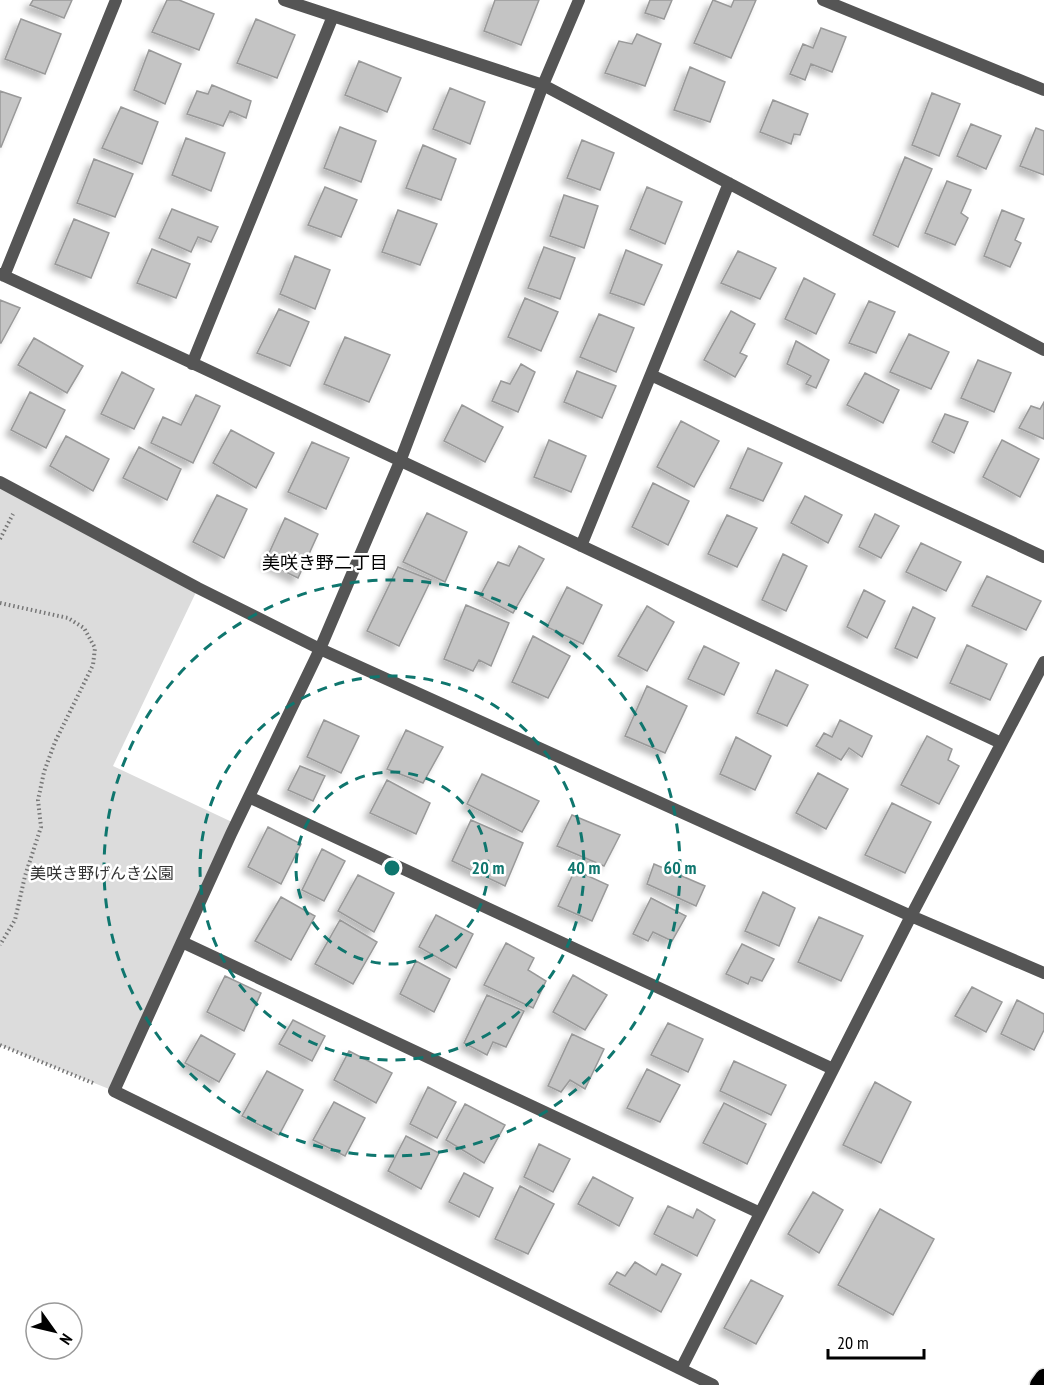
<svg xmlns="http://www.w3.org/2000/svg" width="1044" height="1385" font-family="'PT Sans Narrow','Noto Sans JP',sans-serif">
  <defs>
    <filter id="shadow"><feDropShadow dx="-5.5" dy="5.5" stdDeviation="3" flood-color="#0004"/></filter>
  </defs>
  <rect width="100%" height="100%" fill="#fff"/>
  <path fill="#dcdcdc" d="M 0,482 L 198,588 L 113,766 L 232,822 L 114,1091 L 0,1045 Z"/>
  <path fill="#c4c4c4" stroke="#999" stroke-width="1.5" filter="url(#shadow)" d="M 33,0 L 72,0 L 64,18 L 30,5 Z
    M 167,0 L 179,0 L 214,14 L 199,50 L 152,32 Z
    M 495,0 L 539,0 L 521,45 L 484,31 Z
    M 650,0 L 672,0 L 664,19 L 645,13 Z
    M 713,0 L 731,7 L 734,0 L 756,0 L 731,58 L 694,43 Z
    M 21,19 L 61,34 L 45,74 L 5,59 Z
    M 256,19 L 295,35 L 277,78 L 237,63 Z
    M 821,28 L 846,37 L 832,72 L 811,64 L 805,80 L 790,74 L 803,44 L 813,48 Z
    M 637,34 L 661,44 L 645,86 L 605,73 L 619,41 L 632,44 Z
    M 149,50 L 181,64 L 165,104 L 134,90 Z
    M 359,61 L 401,78 L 387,112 L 345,95 Z
    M 690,67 L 725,82 L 710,122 L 674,110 Z
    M 212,85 L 251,101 L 246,118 L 230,111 L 223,126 L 187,114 L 197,91 L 208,94 Z
    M 450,88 L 485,102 L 470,144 L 433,129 Z
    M 0,91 L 21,98 L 1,147 L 0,147 Z
    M 932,93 L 960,104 L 939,156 L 912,145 Z
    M 773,100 L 808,114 L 800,135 L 794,134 L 791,144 L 760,132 Z
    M 121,107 L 158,122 L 142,164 L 102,148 Z
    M 971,124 L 1001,136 L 986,169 L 957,156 Z
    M 340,127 L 376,141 L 361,182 L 324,168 Z
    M 1036,128 L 1044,131 L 1044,175 L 1020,166 Z
    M 186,138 L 225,153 L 211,191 L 172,175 Z
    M 582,140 L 614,153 L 600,190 L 567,178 Z
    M 423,145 L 456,159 L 441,200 L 406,188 Z
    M 905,157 L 932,169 L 898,247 L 873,235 Z
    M 94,159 L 133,174 L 115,217 L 77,203 Z
    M 947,181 L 971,190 L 961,213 L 968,218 L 955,245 L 925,233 Z
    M 325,187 L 357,200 L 341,237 L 308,225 Z
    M 647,187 L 682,202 L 665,244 L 630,229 Z
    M 564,195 L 598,206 L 584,248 L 550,236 Z
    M 172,209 L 218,227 L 211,242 L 198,237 L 191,252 L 159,238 Z
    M 398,210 L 437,224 L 420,265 L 382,252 Z
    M 1002,210 L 1024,219 L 1015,240 L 1021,243 L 1010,267 L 984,256 Z
    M 74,219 L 109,233 L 91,278 L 55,264 Z
    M 544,247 L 575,258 L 560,299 L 528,288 Z
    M 152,249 L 190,264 L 176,298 L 137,283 Z
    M 626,250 L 662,265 L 644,305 L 610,293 Z
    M 738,251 L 776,268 L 760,299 L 721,283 Z
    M 295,256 L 330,270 L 315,309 L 280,294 Z
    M 804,278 L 835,294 L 816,334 L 785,319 Z
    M 525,298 L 558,312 L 541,351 L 508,337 Z
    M 0,300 L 20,308 L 1,343 L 0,343 Z
    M 869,301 L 895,312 L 876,353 L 849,343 Z
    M 279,309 L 309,322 L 290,366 L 257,353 Z
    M 731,311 L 755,324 L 740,353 L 747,356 L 735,377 L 704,360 Z
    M 599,314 L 634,328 L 616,372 L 580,357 Z
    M 909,334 L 949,352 L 931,389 L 890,372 Z
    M 345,337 L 390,355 L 369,402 L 324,384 Z
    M 34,338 L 83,366 L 67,393 L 18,365 Z
    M 796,341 L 829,360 L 816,388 L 806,384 L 811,376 L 787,364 Z
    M 978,360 L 1011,373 L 994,412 L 961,398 Z
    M 521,364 L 535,372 L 518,412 L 492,401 L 501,381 L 510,384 Z
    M 577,371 L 616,386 L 602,418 L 564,402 Z
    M 122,372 L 154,389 L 134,429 L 101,414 Z
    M 865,373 L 899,390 L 883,423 L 847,405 Z
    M 30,392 L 65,410 L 46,448 L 11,430 Z
    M 196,395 L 220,406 L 193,463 L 151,443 L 163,417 L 181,425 Z
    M 1044,402 L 1044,439 L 1019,428 L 1031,406 L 1040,409 Z
    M 462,405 L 503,427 L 485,462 L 444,441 Z
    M 945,414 L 968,422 L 954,453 L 932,442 Z
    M 681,421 L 719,441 L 694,487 L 657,467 Z
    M 231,430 L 274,453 L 256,488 L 213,463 Z
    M 66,436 L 109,459 L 93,491 L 50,466 Z
    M 549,440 L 586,456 L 571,492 L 534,477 Z
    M 1002,440 L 1039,459 L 1020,497 L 983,477 Z
    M 312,442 L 349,458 L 326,509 L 288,492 Z
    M 139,447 L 181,469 L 167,500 L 123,478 Z
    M 748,448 L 782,463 L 763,501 L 730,488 Z
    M 653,483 L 689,501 L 668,545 L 632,527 Z
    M 217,495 L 247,509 L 224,558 L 193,542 Z
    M 805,496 L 842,515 L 828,543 L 791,523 Z
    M 427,513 L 467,532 L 445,582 L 403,562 Z
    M 875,514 L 899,526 L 881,558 L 859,547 Z
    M 727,515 L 757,528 L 737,567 L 708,554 Z
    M 285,518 L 318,534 L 298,578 L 265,562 Z
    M 921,543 L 961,562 L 946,591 L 906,572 Z
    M 519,546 L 544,559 L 513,613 L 480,596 L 498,562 L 509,566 Z
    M 783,554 L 807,566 L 786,611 L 762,600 Z
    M 398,567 L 431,580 L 399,646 L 367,631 Z
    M 987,576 L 1041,601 L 1026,630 L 972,606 Z
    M 567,587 L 602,605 L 583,644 L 547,627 Z
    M 864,590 L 885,601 L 867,638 L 847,627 Z
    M 466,605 L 509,623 L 491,666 L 479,660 L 473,671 L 444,659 Z
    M 647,606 L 674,622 L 647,671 L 618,656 Z
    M 913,607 L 935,618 L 917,658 L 895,648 Z
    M 533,636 L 570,656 L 548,698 L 512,682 Z
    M 967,645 L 1007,664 L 990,700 L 950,683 Z
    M 704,646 L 739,663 L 724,695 L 688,679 Z
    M 776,670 L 808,685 L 787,726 L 757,713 Z
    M 647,686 L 687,706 L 665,753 L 625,736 Z
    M 324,720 L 359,736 L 341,773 L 307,757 Z
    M 840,720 L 872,736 L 862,757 L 849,748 L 841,760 L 816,746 L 824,733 L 832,737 Z
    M 406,730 L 443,747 L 423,783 L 387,769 Z
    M 927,736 L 952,749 L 948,760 L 959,766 L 939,804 L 901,785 Z
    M 736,737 L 771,756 L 755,790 L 720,774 Z
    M 300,766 L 325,776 L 313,801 L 288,790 Z
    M 818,773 L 848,789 L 826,829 L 796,813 Z
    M 482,774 L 539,801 L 522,832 L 467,804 Z
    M 387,780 L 430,803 L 416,834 L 370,813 Z
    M 892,803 L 931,822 L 905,873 L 865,855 Z
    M 572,815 L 620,835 L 604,866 L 557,846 Z
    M 471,820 L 523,843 L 505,886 L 452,861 Z
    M 268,827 L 301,844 L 281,884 L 248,867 Z
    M 322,849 L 345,861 L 324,901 L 302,890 Z
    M 654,864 L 705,886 L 696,906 L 647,884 Z
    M 575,870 L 608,885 L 592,921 L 558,906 Z
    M 358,875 L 394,893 L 374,932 L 338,911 Z
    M 763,892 L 795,908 L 779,946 L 745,931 Z
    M 281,897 L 315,916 L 291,960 L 255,941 Z
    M 651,898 L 686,916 L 672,941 L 653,932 L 648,941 L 633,934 Z
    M 436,915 L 473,934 L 456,968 L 419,947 Z
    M 819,917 L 863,936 L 841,981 L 798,962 Z
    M 340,920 L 377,942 L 353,984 L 315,964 Z
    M 506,943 L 534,958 L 528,970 L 546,981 L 533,1008 L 484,985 Z
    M 742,944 L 774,959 L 762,981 L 751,977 L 748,984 L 726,974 Z
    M 416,961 L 450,979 L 434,1012 L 400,994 Z
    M 573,975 L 607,995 L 585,1030 L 553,1012 Z
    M 225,976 L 261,993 L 244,1031 L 207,1012 Z
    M 972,987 L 1002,1002 L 986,1032 L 955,1016 Z
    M 487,995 L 524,1011 L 506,1047 L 493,1042 L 487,1055 L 464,1043 Z
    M 1017,1000 L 1044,1014 L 1044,1030 L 1034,1050 L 1001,1034 Z
    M 293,1020 L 325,1036 L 312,1061 L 279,1044 Z
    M 668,1023 L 703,1039 L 688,1072 L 651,1055 Z
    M 572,1034 L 604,1049 L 585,1089 L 570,1080 L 561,1092 L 548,1086 Z
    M 201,1035 L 235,1054 L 219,1082 L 185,1063 Z
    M 349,1051 L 392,1073 L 376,1103 L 334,1080 Z
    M 734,1061 L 786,1085 L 771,1115 L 720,1091 Z
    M 647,1069 L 680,1085 L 660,1122 L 627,1108 Z
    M 267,1071 L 303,1090 L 279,1135 L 242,1116 Z
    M 875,1082 L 911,1102 L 881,1163 L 843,1145 Z
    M 428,1087 L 456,1102 L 437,1138 L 410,1124 Z
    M 334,1102 L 365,1118 L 345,1156 L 313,1140 Z
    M 724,1103 L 766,1124 L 747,1164 L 703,1143 Z
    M 465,1104 L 505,1125 L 484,1163 L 446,1140 Z
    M 406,1136 L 439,1153 L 421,1189 L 388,1171 Z
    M 539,1144 L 570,1159 L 553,1192 L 524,1177 Z
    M 464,1173 L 493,1188 L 479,1217 L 449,1202 Z
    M 593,1177 L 633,1198 L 619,1226 L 578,1204 Z
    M 520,1186 L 554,1204 L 528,1254 L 495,1239 Z
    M 813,1192 L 843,1210 L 819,1253 L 788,1234 Z
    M 668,1206 L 693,1218 L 697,1209 L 715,1220 L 697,1256 L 654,1234 Z
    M 880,1209 L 934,1239 L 893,1315 L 838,1285 Z
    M 635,1262 L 656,1275 L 662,1264 L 681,1274 L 661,1312 L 609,1284 L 617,1272 L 625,1276 Z
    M 751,1280 L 783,1296 L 756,1344 L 724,1328 Z"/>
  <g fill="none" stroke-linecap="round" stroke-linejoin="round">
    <g stroke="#dbdbdb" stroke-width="21">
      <path id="highway" d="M 1039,1385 L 1044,1378"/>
    </g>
    <path stroke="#777" stroke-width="4" stroke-dasharray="1.5 3" stroke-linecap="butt" d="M 0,539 L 13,514
      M 0,603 L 68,618 L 84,628 L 95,648 L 93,665 L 55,742 L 44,772 L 38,800 L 41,827 L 25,876 L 15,920 L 0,945
      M 0,1045 L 93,1083"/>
    <path stroke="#555" stroke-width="12" d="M 284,0 L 543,85 L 1044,350
      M 579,0 L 543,85 L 401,459 L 320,649 L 231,834 L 114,1091 L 713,1385
      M 823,0 L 1044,90
      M 0,274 C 335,428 668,587 1001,743
      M 4,276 L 116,0
      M 192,364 L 333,16
      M 651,375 L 1044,557
      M 0,482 L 198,588 L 320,649 L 911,916 L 1044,973
      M 581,546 L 729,183
      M 249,797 L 833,1069
      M 182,942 L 760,1213
      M 681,1369 L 911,916 L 1044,662"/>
    <use href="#highway" stroke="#000" stroke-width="18"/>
  </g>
  <g fill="none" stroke="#0f766e" stroke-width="3" stroke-dasharray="10 8">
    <circle cx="392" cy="868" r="96"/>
    <circle cx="392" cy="868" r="192"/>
    <circle cx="392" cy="868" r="288"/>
  </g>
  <g text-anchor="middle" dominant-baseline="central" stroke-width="5" stroke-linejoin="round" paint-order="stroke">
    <g font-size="16" fill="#333" stroke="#fff">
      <text x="102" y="873">美咲き野げんき公園</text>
    </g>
    <g font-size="18" fill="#000" stroke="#fff">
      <text x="325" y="562">美咲き野二丁目</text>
    </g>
  </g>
  <circle cx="392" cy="868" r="9" fill="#0f766e" stroke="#fff" stroke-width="3"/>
  <g font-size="18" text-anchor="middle" font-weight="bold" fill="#0f766e" stroke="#fff" stroke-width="5" stroke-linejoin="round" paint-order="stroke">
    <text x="488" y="874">20 m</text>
    <text x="584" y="874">40 m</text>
    <text x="680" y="874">60 m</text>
  </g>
  <g transform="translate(54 1331) rotate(124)"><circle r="28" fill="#ffffff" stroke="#999999" stroke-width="1.5"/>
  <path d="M0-4.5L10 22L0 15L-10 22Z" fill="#000000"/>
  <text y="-9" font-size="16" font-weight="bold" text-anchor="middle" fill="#000000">N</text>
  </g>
  <path d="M828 1349v9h96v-9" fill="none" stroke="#000000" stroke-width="3"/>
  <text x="837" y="1349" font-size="18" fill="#000000" stroke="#ffffff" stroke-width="4.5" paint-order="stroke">20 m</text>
</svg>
